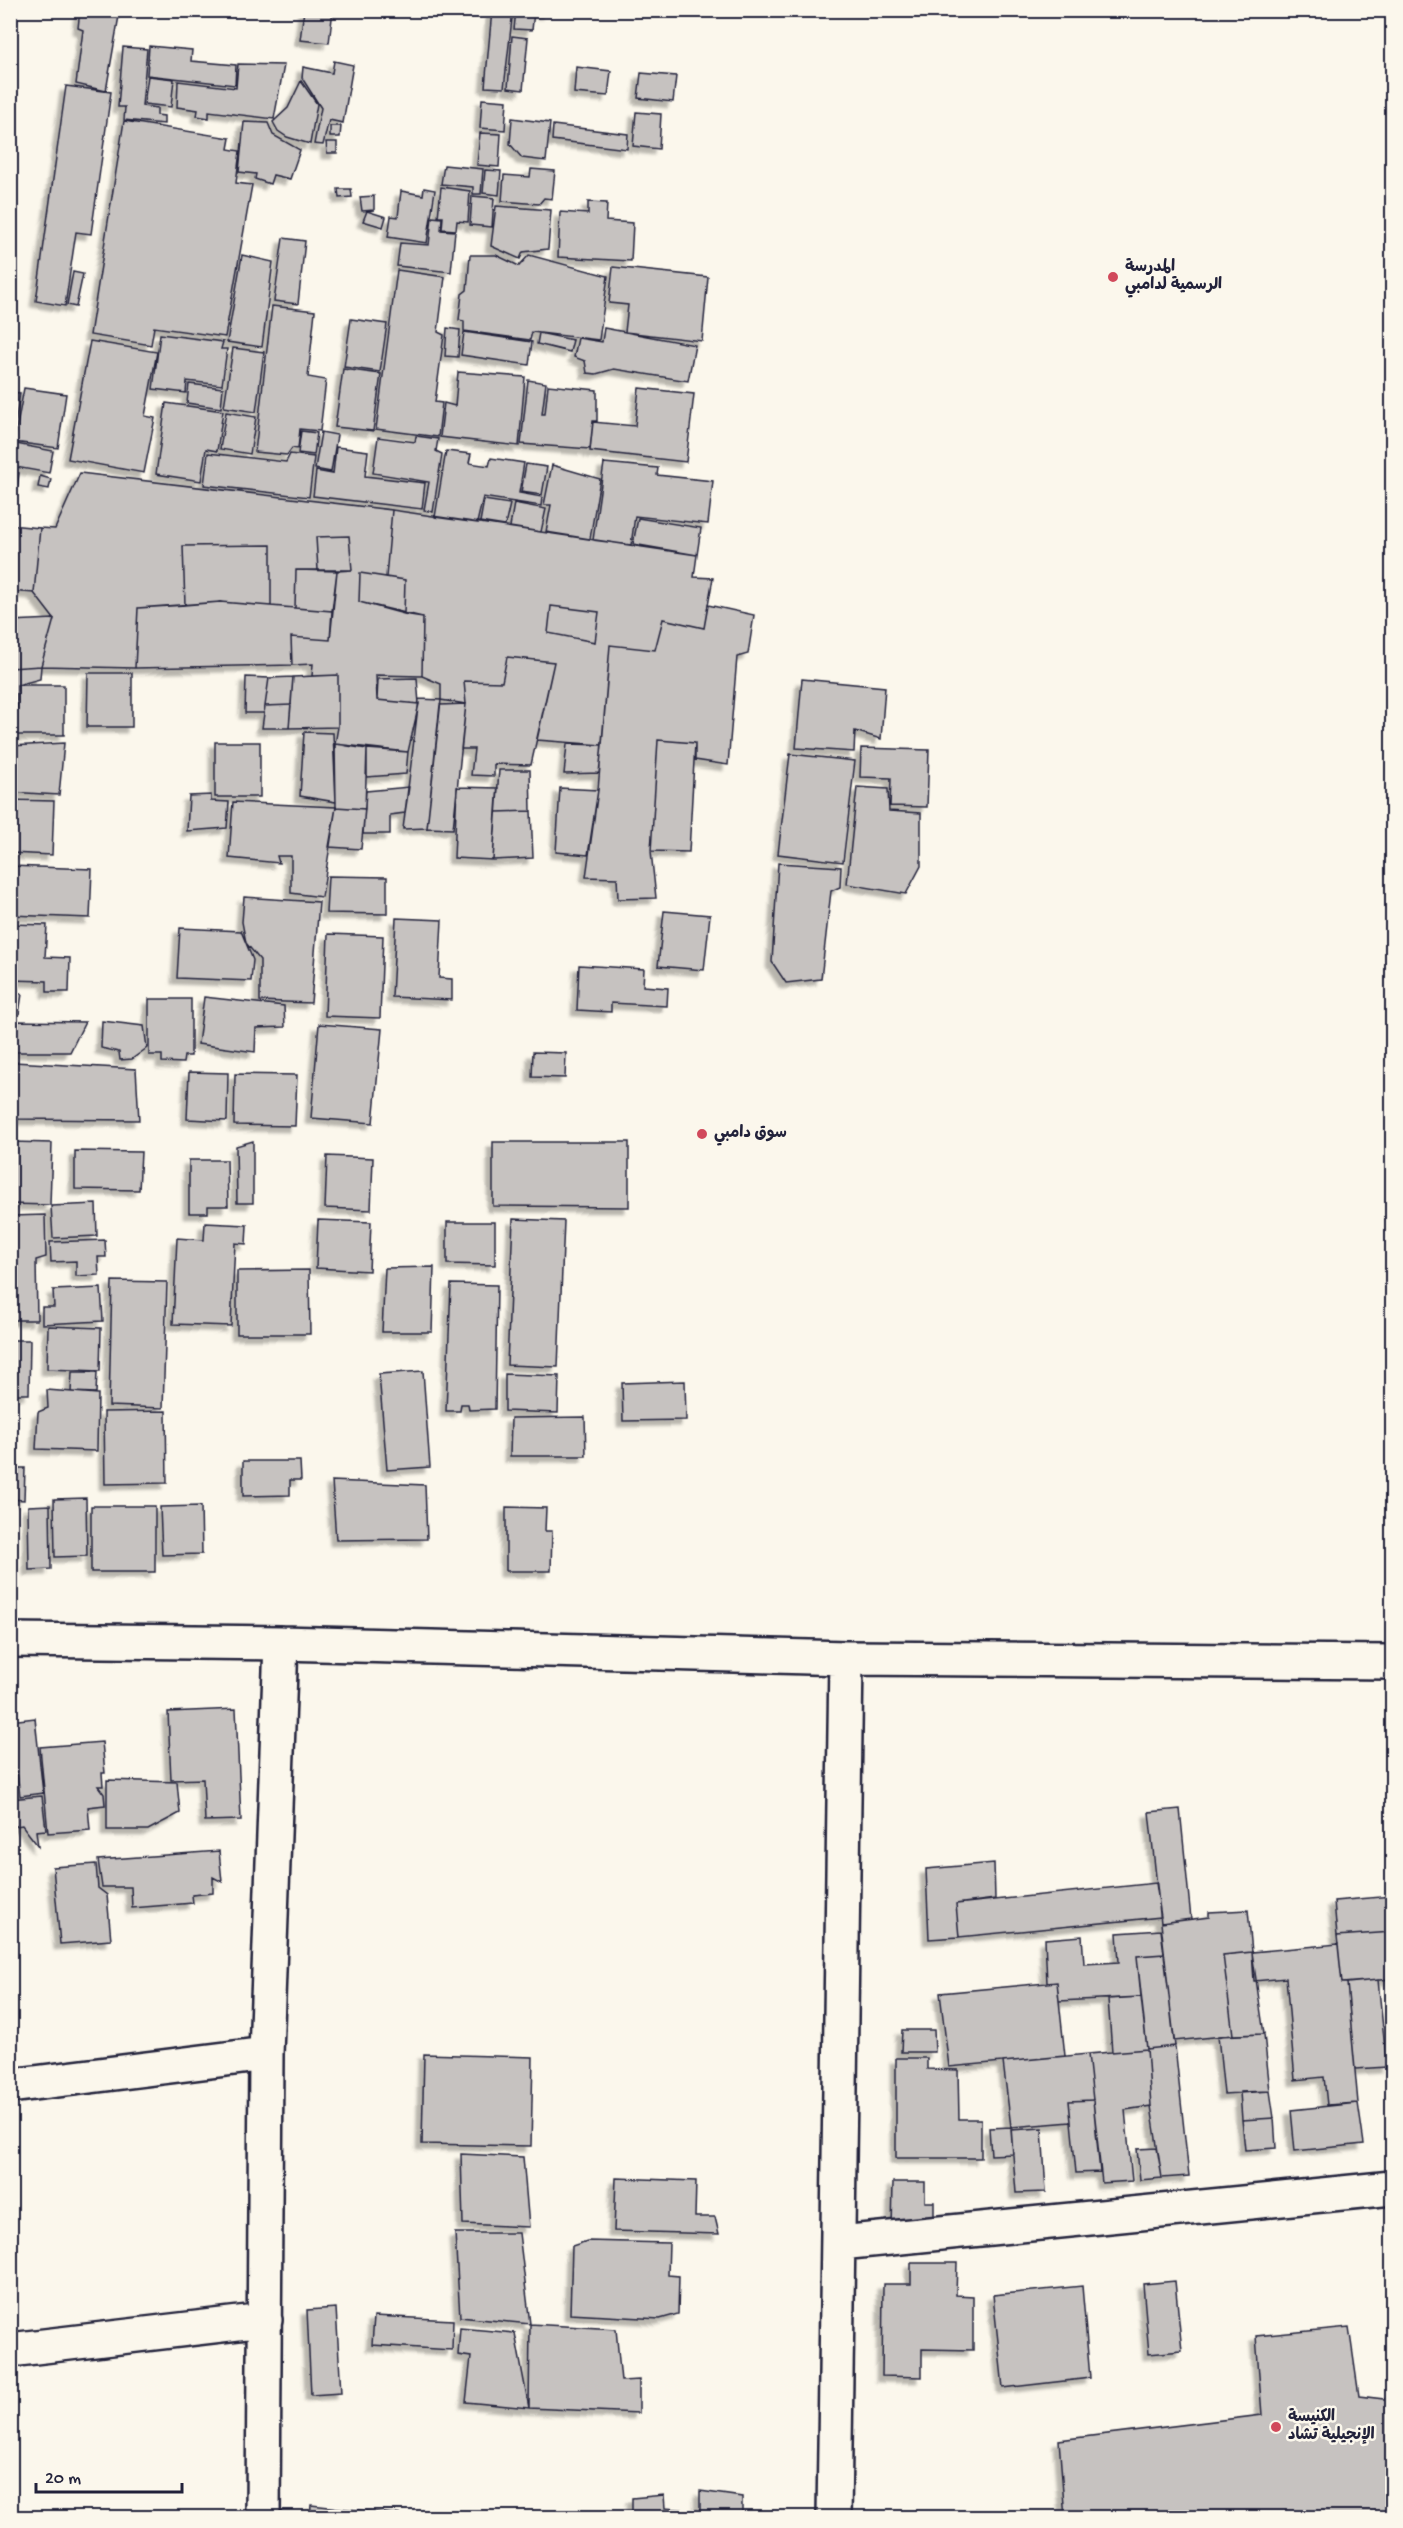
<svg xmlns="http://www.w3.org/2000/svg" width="1403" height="2528" font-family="'Gochi Hand','Playpen Sans Arabic',sans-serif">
  <defs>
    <filter id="shadow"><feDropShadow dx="-5.5" dy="5.5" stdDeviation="1.5" flood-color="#0004"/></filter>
  </defs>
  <rect width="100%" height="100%" fill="#fbf7ec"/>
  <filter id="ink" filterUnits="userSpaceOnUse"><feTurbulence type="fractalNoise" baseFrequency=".0167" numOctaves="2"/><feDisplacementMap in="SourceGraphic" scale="12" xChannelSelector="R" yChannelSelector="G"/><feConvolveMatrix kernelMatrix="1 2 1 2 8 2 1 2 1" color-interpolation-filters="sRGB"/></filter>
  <g filter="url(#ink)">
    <path fill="#c6c2c0" stroke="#22223b" stroke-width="1.5" filter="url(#shadow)" d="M 80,10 L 120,10 L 106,91 L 76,84 L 83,30 L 78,28 Z
      M 304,10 L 333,10 L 329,43 L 300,40 Z
      M 492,10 L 513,10 L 504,88 L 485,87 Z
      M 516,10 L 548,10 L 548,13 L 534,12 L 532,30 L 514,29 Z
      M 512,36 L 528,38 L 523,90 L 508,88 Z
      M 149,46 L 192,50 L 191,61 L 236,65 L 235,85 L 147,75 Z
      M 123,47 L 147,49 L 142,106 L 157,108 L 157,115 L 164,116 L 164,124 L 124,120 L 125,107 L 118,107 Z
      M 334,61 L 353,65 L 343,123 L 329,120 L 323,145 L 314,144 L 321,108 L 302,78 L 303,67 L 332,73 Z
      M 238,64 L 284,65 L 274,119 L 209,111 L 209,118 L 197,116 L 198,110 L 177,107 L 178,81 L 236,88 Z
      M 576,67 L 611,71 L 608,96 L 574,93 Z
      M 641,73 L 676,76 L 673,102 L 638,98 Z
      M 148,76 L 174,79 L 171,107 L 144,104 Z
      M 301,81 L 317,104 L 310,144 L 287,137 L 278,131 L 273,122 L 288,108 Z
      M 66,86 L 111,92 L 91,234 L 76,232 L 65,306 L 36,301 Z
      M 482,99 L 507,101 L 505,130 L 480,128 Z
      M 636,112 L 661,114 L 659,149 L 633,146 Z
      M 512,118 L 550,123 L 546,161 L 522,158 L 510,144 Z
      M 124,121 L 230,138 L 228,149 L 240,151 L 236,183 L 252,185 L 225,337 L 154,327 L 151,345 L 90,335 Z
      M 244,122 L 268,123 L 273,135 L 300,150 L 290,179 L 273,175 L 270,184 L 255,179 L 256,174 L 239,172 Z
      M 553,125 L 628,134 L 627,149 L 552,140 Z
      M 330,126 L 341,126 L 340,137 L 330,137 Z
      M 480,133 L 501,134 L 499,167 L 477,165 Z
      M 326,142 L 337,142 L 337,153 L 327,153 Z
      M 444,165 L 483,169 L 481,194 L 473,194 L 473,187 L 441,184 Z
      M 531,169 L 555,171 L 552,199 L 544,198 L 539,204 L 502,201 L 504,175 L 530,177 Z
      M 485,170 L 501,171 L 499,195 L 483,193 Z
      M 441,187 L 470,191 L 468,222 L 457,221 L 456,230 L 442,229 L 443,217 L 438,217 Z
      M 424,188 L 435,190 L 427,243 L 388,237 L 391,216 L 398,217 L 401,191 L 423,195 Z
      M 338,189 L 351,189 L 352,197 L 339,198 Z
      M 374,196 L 374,210 L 362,211 L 360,197 Z
      M 472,196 L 494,198 L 492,227 L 470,225 Z
      M 588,202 L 607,203 L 606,221 L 633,223 L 631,261 L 558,257 L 560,212 L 588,214 Z
      M 496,206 L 551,210 L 548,249 L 523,252 L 520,259 L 491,246 Z
      M 367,211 L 386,217 L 383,227 L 363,221 Z
      M 432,217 L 442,218 L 441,230 L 455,231 L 451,272 L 397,266 L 400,243 L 429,245 Z
      M 283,238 L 305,241 L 298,304 L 274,301 Z
      M 242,255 L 273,262 L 262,347 L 227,342 Z
      M 470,255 L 496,255 L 519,266 L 529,255 L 608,276 L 599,340 L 532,332 L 530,340 L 464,331 L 464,321 L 459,320 L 462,294 L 467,290 Z
      M 613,267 L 708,277 L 702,341 L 625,332 L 628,305 L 609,303 Z
      M 397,270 L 445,277 L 438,332 L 444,335 L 435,402 L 442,403 L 438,437 L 376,429 Z
      M 73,272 L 83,274 L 76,307 L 67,305 Z
      M 272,306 L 315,311 L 308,377 L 326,380 L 320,431 L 300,429 L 298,449 L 292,448 L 287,455 L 255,452 Z
      M 351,319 L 387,324 L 380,372 L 344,367 Z
      M 447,328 L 460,330 L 458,357 L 445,356 Z
      M 604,328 L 695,345 L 688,381 L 614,369 L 596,374 L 587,373 L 585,361 L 574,357 L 578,338 L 602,342 Z
      M 464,332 L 532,342 L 529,365 L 461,355 Z
      M 539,333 L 573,340 L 570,352 L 537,344 Z
      M 160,334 L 223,342 L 221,349 L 227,349 L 222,385 L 187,381 L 186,393 L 153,389 Z
      M 90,341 L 157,352 L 145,416 L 155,418 L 144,473 L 68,459 Z
      M 233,348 L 264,352 L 256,412 L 224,407 Z
      M 343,369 L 381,374 L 373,431 L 335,427 Z
      M 458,372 L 525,377 L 519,446 L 440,437 L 444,403 L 455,406 Z
      M 528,380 L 546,383 L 542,414 L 545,414 L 548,385 L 597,390 L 597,421 L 593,421 L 590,449 L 521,444 Z
      M 189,384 L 223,388 L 221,408 L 187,403 Z
      M 24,388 L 66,394 L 58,448 L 14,442 Z
      M 639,388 L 694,394 L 686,462 L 590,451 L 593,422 L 635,426 Z
      M 10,392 L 20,393 L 13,437 L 10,437 Z
      M 166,403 L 223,411 L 217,451 L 206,449 L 201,481 L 156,474 Z
      M 226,412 L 256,417 L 250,454 L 220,449 Z
      M 301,431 L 317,433 L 314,455 L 298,453 Z
      M 321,432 L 337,435 L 331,472 L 315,469 Z
      M 416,436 L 438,439 L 436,451 L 442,454 L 433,512 L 424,510 L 429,482 L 373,473 L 378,437 L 415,442 Z
      M 11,443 L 53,451 L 49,473 L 10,466 Z
      M 336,447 L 368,451 L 365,476 L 425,483 L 422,509 L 313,496 L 316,471 L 333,474 Z
      M 446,451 L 471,454 L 469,463 L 489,466 L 491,458 L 524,463 L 519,493 L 542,497 L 541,506 L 483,497 L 477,523 L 435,517 Z
      M 208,453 L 286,462 L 290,454 L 314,457 L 309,497 L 204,485 Z
      M 604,463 L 658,468 L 657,475 L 713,481 L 708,524 L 635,516 L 631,545 L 593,540 Z
      M 526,464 L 547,467 L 542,495 L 521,492 Z
      M 552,465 L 600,479 L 590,539 L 546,532 L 551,505 L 544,505 Z
      M 10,472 L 19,473 L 14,515 L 10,515 Z
      M 80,473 L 392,510 L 386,577 L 360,573 L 359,602 L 423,617 L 422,676 L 376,675 L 377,700 L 419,704 L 408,752 L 335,744 L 338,727 L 338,675 L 312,676 L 313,664 L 292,665 L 291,637 L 330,640 L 337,571 L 352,570 L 349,536 L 316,537 L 318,570 L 296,570 L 295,608 L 271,606 L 271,545 L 183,546 L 185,605 L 138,608 L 135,668 L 41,666 L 54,619 L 34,593 L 40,528 L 55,529 Z
      M 40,476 L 51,479 L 49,489 L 38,487 Z
      M 484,500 L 510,504 L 505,526 L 480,522 Z
      M 514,503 L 546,509 L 541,532 L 510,527 Z
      M 392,510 L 697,555 L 694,577 L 713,578 L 704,628 L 663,619 L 655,650 L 610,645 L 602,745 L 537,740 L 554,662 L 507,657 L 502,682 L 464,681 L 466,704 L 441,700 L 441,684 L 422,676 L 423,617 L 404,614 L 405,580 L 386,577 Z
      M 638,518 L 701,528 L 697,555 L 633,544 Z
      M 10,525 L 40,528 L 34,593 L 10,591 Z
      M 349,536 L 352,570 L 318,570 L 316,537 Z
      M 271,545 L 271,606 L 220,602 L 185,605 L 183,546 Z
      M 296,570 L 337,571 L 332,611 L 295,608 Z
      M 360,573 L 405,580 L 404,614 L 359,602 Z
      M 220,602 L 332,611 L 330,640 L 291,637 L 292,665 L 135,668 L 138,608 Z
      M 708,605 L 754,615 L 748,654 L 737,657 L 728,765 L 695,760 L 695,743 L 658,740 L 651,851 L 656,898 L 618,899 L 617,878 L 586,877 L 598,790 L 610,645 L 655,650 L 663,619 L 704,628 Z
      M 551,606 L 599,612 L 595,642 L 548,633 Z
      M 54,619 L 41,666 L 10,668 L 10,621 Z
      M 507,657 L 554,662 L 531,765 L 494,764 L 494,776 L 471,775 L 474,749 L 461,749 L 466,704 L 464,681 L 502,682 Z
      M 41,666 L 40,679 L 17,685 L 17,735 L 10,735 L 10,668 Z
      M 88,673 L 132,673 L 132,727 L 87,727 Z
      M 338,675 L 338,727 L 289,728 L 293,677 Z
      M 246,677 L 269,678 L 264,713 L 245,713 Z
      M 293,677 L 291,705 L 265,706 L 269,678 Z
      M 417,678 L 419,704 L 377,700 L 378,679 Z
      M 802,679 L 885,687 L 881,739 L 855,731 L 854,752 L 796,748 Z
      M 17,685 L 64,685 L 64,735 L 17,735 Z
      M 419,699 L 441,700 L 427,828 L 403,829 Z
      M 466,704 L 453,829 L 427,828 L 440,705 Z
      M 291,705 L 289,728 L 262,728 L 265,706 Z
      M 304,732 L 333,733 L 336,802 L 300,796 Z
      M 658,740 L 695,743 L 689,852 L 651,851 Z
      M 215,742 L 260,742 L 260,797 L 215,797 Z
      M 64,743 L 59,795 L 10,792 L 11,746 Z
      M 335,744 L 367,749 L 365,809 L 336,807 Z
      M 567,744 L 602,745 L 599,773 L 564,774 Z
      M 861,748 L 929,750 L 927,807 L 890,806 L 891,778 L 860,777 Z
      M 367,749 L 408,752 L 406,774 L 367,777 Z
      M 790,754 L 855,761 L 843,862 L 778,854 Z
      M 499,770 L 530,770 L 531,811 L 496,812 Z
      M 409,787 L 405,813 L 390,815 L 390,834 L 363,834 L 366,791 Z
      M 457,787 L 498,788 L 493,860 L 454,858 Z
      M 857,787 L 888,789 L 889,811 L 921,813 L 921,866 L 906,894 L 847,884 Z
      M 560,788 L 598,790 L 588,855 L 556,852 Z
      M 211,795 L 211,801 L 229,802 L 227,828 L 187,831 L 189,796 Z
      M 10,800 L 54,801 L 52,855 L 10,853 Z
      M 233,802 L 336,807 L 322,897 L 291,893 L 291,856 L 277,856 L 279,863 L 229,858 Z
      M 336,807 L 365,809 L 361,849 L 329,847 Z
      M 531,811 L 533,858 L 493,860 L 496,812 Z
      M 778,863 L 841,867 L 840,887 L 831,891 L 821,979 L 786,983 L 772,962 Z
      M 10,866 L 92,869 L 90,918 L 10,915 Z
      M 328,876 L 387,877 L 387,914 L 326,913 Z
      M 244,897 L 319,902 L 311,1003 L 260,1001 L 260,960 L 246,943 L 242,922 Z
      M 664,911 L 710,915 L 704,970 L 658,966 Z
      M 396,918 L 442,920 L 439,978 L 452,979 L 452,1000 L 392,997 Z
      M 10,924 L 47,925 L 45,957 L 70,958 L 69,992 L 47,992 L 47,981 L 10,980 Z
      M 180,928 L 241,931 L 253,960 L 251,981 L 177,978 Z
      M 328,934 L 383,936 L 380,1018 L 325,1016 Z
      M 579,965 L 644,969 L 643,986 L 668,988 L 667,1006 L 611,1003 L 611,1012 L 577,1010 Z
      M 10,993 L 22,994 L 19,1014 L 10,1013 Z
      M 204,997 L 284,1006 L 285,1027 L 256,1028 L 255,1052 L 198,1044 Z
      M 149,999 L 191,999 L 191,1056 L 184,1056 L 183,1063 L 162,1062 L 162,1055 L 149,1055 Z
      M 15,1021 L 85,1022 L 70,1052 L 15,1052 Z
      M 102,1021 L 144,1026 L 147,1048 L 132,1059 L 120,1060 L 119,1052 L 101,1048 Z
      M 319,1024 L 382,1029 L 373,1123 L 311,1118 Z
      M 533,1052 L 566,1053 L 565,1078 L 532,1077 Z
      M 14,1062 L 136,1069 L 139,1120 L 11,1119 Z
      M 189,1072 L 228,1073 L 227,1121 L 187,1119 Z
      M 235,1074 L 297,1075 L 295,1126 L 234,1125 Z
      M 253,1141 L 253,1203 L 237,1203 L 236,1146 Z
      M 12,1142 L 52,1143 L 50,1205 L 10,1204 Z
      M 493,1142 L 629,1142 L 629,1207 L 493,1206 Z
      M 75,1151 L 141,1152 L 139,1190 L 75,1189 Z
      M 327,1156 L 373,1158 L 371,1210 L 325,1208 Z
      M 189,1160 L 227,1160 L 228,1206 L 208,1206 L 208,1213 L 189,1213 Z
      M 96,1204 L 97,1236 L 53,1238 L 51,1206 Z
      M 45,1215 L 46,1257 L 36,1260 L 37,1320 L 10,1320 L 10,1216 Z
      M 513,1219 L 564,1221 L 558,1367 L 507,1365 Z
      M 318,1220 L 371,1222 L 369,1271 L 316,1268 Z
      M 447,1222 L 495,1222 L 495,1265 L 447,1264 Z
      M 205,1223 L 247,1225 L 246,1244 L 235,1243 L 231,1326 L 173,1324 L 177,1238 L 204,1240 Z
      M 105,1240 L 106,1257 L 98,1257 L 99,1275 L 76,1276 L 76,1261 L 51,1262 L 50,1242 Z
      M 434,1267 L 432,1332 L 382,1332 L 385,1268 Z
      M 309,1270 L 310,1334 L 237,1334 L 237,1271 Z
      M 112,1281 L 167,1282 L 163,1408 L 109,1406 Z
      M 451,1284 L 497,1285 L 495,1409 L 469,1410 L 468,1404 L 461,1404 L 460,1411 L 446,1411 Z
      M 101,1288 L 103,1321 L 42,1324 L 42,1307 L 54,1307 L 53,1290 Z
      M 48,1326 L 101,1328 L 100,1371 L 47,1369 Z
      M 10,1340 L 30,1340 L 29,1394 L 10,1394 Z
      M 423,1371 L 430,1467 L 387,1470 L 379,1374 Z
      M 72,1372 L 97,1372 L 96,1393 L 71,1392 Z
      M 505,1374 L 559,1376 L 558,1413 L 505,1411 Z
      M 685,1381 L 686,1420 L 623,1421 L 622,1383 Z
      M 47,1390 L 98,1394 L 97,1451 L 36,1449 L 38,1412 L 48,1408 Z
      M 166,1411 L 167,1483 L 105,1484 L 104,1412 Z
      M 585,1417 L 586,1456 L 510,1456 L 511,1418 Z
      M 243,1461 L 300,1461 L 301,1480 L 290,1480 L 290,1495 L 243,1496 Z
      M 10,1468 L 25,1468 L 24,1500 L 10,1499 Z
      M 332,1481 L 425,1485 L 427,1539 L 336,1540 Z
      M 86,1498 L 87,1556 L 55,1557 L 54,1499 Z
      M 50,1505 L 51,1569 L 29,1570 L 28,1506 Z
      M 91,1506 L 155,1506 L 155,1572 L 91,1572 Z
      M 201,1506 L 202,1554 L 162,1555 L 160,1507 Z
      M 506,1507 L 546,1508 L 545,1531 L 552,1531 L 551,1571 L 506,1571 Z
      M 236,1709 L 241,1820 L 205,1821 L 203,1779 L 171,1780 L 168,1712 Z
      M 35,1718 L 43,1793 L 20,1796 L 17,1772 L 10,1773 L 10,1721 Z
      M 102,1742 L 105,1773 L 102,1773 L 103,1786 L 98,1786 L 104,1794 L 105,1805 L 88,1807 L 90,1830 L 48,1833 L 40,1747 Z
      M 107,1780 L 177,1782 L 180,1813 L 148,1830 L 107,1830 Z
      M 42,1796 L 46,1830 L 36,1831 L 38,1846 L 22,1825 L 10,1827 L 10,1799 Z
      M 1180,1809 L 1191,1919 L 1161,1923 L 1149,1812 Z
      M 219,1851 L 222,1882 L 213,1877 L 213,1893 L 192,1895 L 193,1903 L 132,1908 L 131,1887 L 102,1887 L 98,1860 Z
      M 994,1863 L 995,1899 L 956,1904 L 959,1937 L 929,1939 L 926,1869 Z
      M 96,1864 L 98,1888 L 107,1895 L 111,1940 L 60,1944 L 53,1867 Z
      M 1156,1883 L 1161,1917 L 959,1937 L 956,1904 Z
      M 1392,1896 L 1392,1932 L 1337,1936 L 1334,1901 Z
      M 1248,1910 L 1252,1952 L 1223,1955 L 1233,2035 L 1174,2041 L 1161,1923 L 1209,1917 L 1209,1912 Z
      M 1161,1930 L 1164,1954 L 1137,1956 L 1141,1997 L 1059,2001 L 1057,1982 L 1047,1983 L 1045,1939 L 1082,1936 L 1084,1964 L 1119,1962 L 1117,1933 Z
      M 1392,1932 L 1392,1979 L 1342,1983 L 1337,1936 Z
      M 1338,1944 L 1342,1983 L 1347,1983 L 1358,2103 L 1327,2105 L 1324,2077 L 1295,2080 L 1286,1978 L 1254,1981 L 1252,1952 Z
      M 1252,1952 L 1264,2034 L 1233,2035 L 1223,1955 Z
      M 1164,1954 L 1175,2046 L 1147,2049 L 1137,1956 Z
      M 1378,1980 L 1387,2067 L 1355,2069 L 1347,1983 Z
      M 1057,1982 L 1065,2056 L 949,2067 L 940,1993 Z
      M 1141,1997 L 1147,2049 L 1112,2052 L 1108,1999 Z
      M 902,2030 L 934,2030 L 935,2052 L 901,2052 Z
      M 1264,2034 L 1270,2091 L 1224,2094 L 1218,2036 Z
      M 1175,2046 L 1189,2176 L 1162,2178 L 1151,2106 L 1147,2049 Z
      M 1147,2049 L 1151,2106 L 1125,2110 L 1132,2181 L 1102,2183 L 1088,2054 Z
      M 424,2054 L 533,2057 L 531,2146 L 422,2144 Z
      M 1088,2054 L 1093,2100 L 1069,2101 L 1071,2122 L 1011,2127 L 1003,2062 Z
      M 896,2058 L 927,2058 L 927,2069 L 958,2070 L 959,2119 L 981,2119 L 981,2158 L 896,2158 Z
      M 1270,2091 L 1274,2118 L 1242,2120 L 1240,2092 Z
      M 1093,2100 L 1100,2172 L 1076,2173 L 1069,2101 Z
      M 1358,2103 L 1364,2144 L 1295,2151 L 1291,2110 Z
      M 1274,2118 L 1276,2148 L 1245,2150 L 1242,2120 Z
      M 1011,2127 L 1013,2154 L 991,2155 L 989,2128 Z
      M 1042,2128 L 1046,2192 L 1016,2193 L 1011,2130 Z
      M 1157,2148 L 1162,2178 L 1140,2180 L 1137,2149 Z
      M 461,2154 L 523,2157 L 529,2227 L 463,2224 Z
      M 616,2178 L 696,2181 L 695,2217 L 715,2217 L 719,2234 L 614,2231 Z
      M 893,2182 L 925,2182 L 925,2202 L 934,2202 L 934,2229 L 892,2229 Z
      M 455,2233 L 519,2233 L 530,2324 L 460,2317 Z
      M 587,2241 L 669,2243 L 668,2275 L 679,2276 L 678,2314 L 660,2319 L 570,2314 L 572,2246 Z
      M 911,2263 L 957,2263 L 956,2295 L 973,2296 L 973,2350 L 922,2349 L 922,2377 L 882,2376 L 883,2284 L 911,2284 Z
      M 1175,2281 L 1182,2351 L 1149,2354 L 1143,2284 Z
      M 1082,2286 L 1090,2378 L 1003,2388 L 993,2295 Z
      M 336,2308 L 341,2393 L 311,2395 L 307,2310 Z
      M 374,2316 L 453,2320 L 452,2350 L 372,2345 Z
      M 530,2324 L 616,2329 L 621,2381 L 639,2380 L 639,2413 L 529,2408 Z
      M 1349,2327 L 1359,2396 L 1392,2400 L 1392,2518 L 1065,2518 L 1059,2440 L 1262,2415 L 1256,2336 Z
      M 460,2328 L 515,2333 L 529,2408 L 466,2402 L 471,2357 L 458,2355 Z
      M 700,2491 L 742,2497 L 742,2518 L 632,2518 L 632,2498 L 664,2495 L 665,2508 L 700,2511 Z
      M 311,2505 L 430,2518 L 310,2518 Z"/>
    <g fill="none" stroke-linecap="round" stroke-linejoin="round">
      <g stroke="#22223b" stroke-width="38">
        <path id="minor" d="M 10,1640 L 281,1643 L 846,1658 L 1392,1662
          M 10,2086 L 266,2054
          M 840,2243 L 1392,2188
          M 10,2350 L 265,2320
          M 263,2518 L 266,2054 L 281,1643
          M 834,2518 L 846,1658"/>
      </g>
      <use href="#minor" stroke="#fbf7ec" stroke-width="33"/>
    </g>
  </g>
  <g fill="#d1495b" stroke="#fbf7ec" stroke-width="2">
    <circle cx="1113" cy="277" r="6"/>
    <circle cx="702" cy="1134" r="6"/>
    <circle cx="1276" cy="2427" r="6"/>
  </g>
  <g text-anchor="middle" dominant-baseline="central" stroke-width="5" stroke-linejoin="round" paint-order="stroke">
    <g font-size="16" font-weight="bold" fill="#22223b" stroke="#fbf7ec" text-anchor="start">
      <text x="1125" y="268">المدرسة<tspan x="1125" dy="18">الرسمية لدامبي</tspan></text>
      <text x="714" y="1134">سوق دامبي</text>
      <text x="1288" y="2418">الكنيسة<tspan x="1288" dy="18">الإنجيلية تشاد</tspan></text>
    </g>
  </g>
  <rect width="1403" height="2528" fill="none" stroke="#fbf7ec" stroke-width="36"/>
  <rect x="18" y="18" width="1367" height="2492" fill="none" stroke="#22223b" stroke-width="2" filter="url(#ink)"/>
  <path d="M36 2483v9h146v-9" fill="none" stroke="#22223b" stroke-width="3"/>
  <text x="45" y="2483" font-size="18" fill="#22223b" stroke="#fbf7ec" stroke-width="4.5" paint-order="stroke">20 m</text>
</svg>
